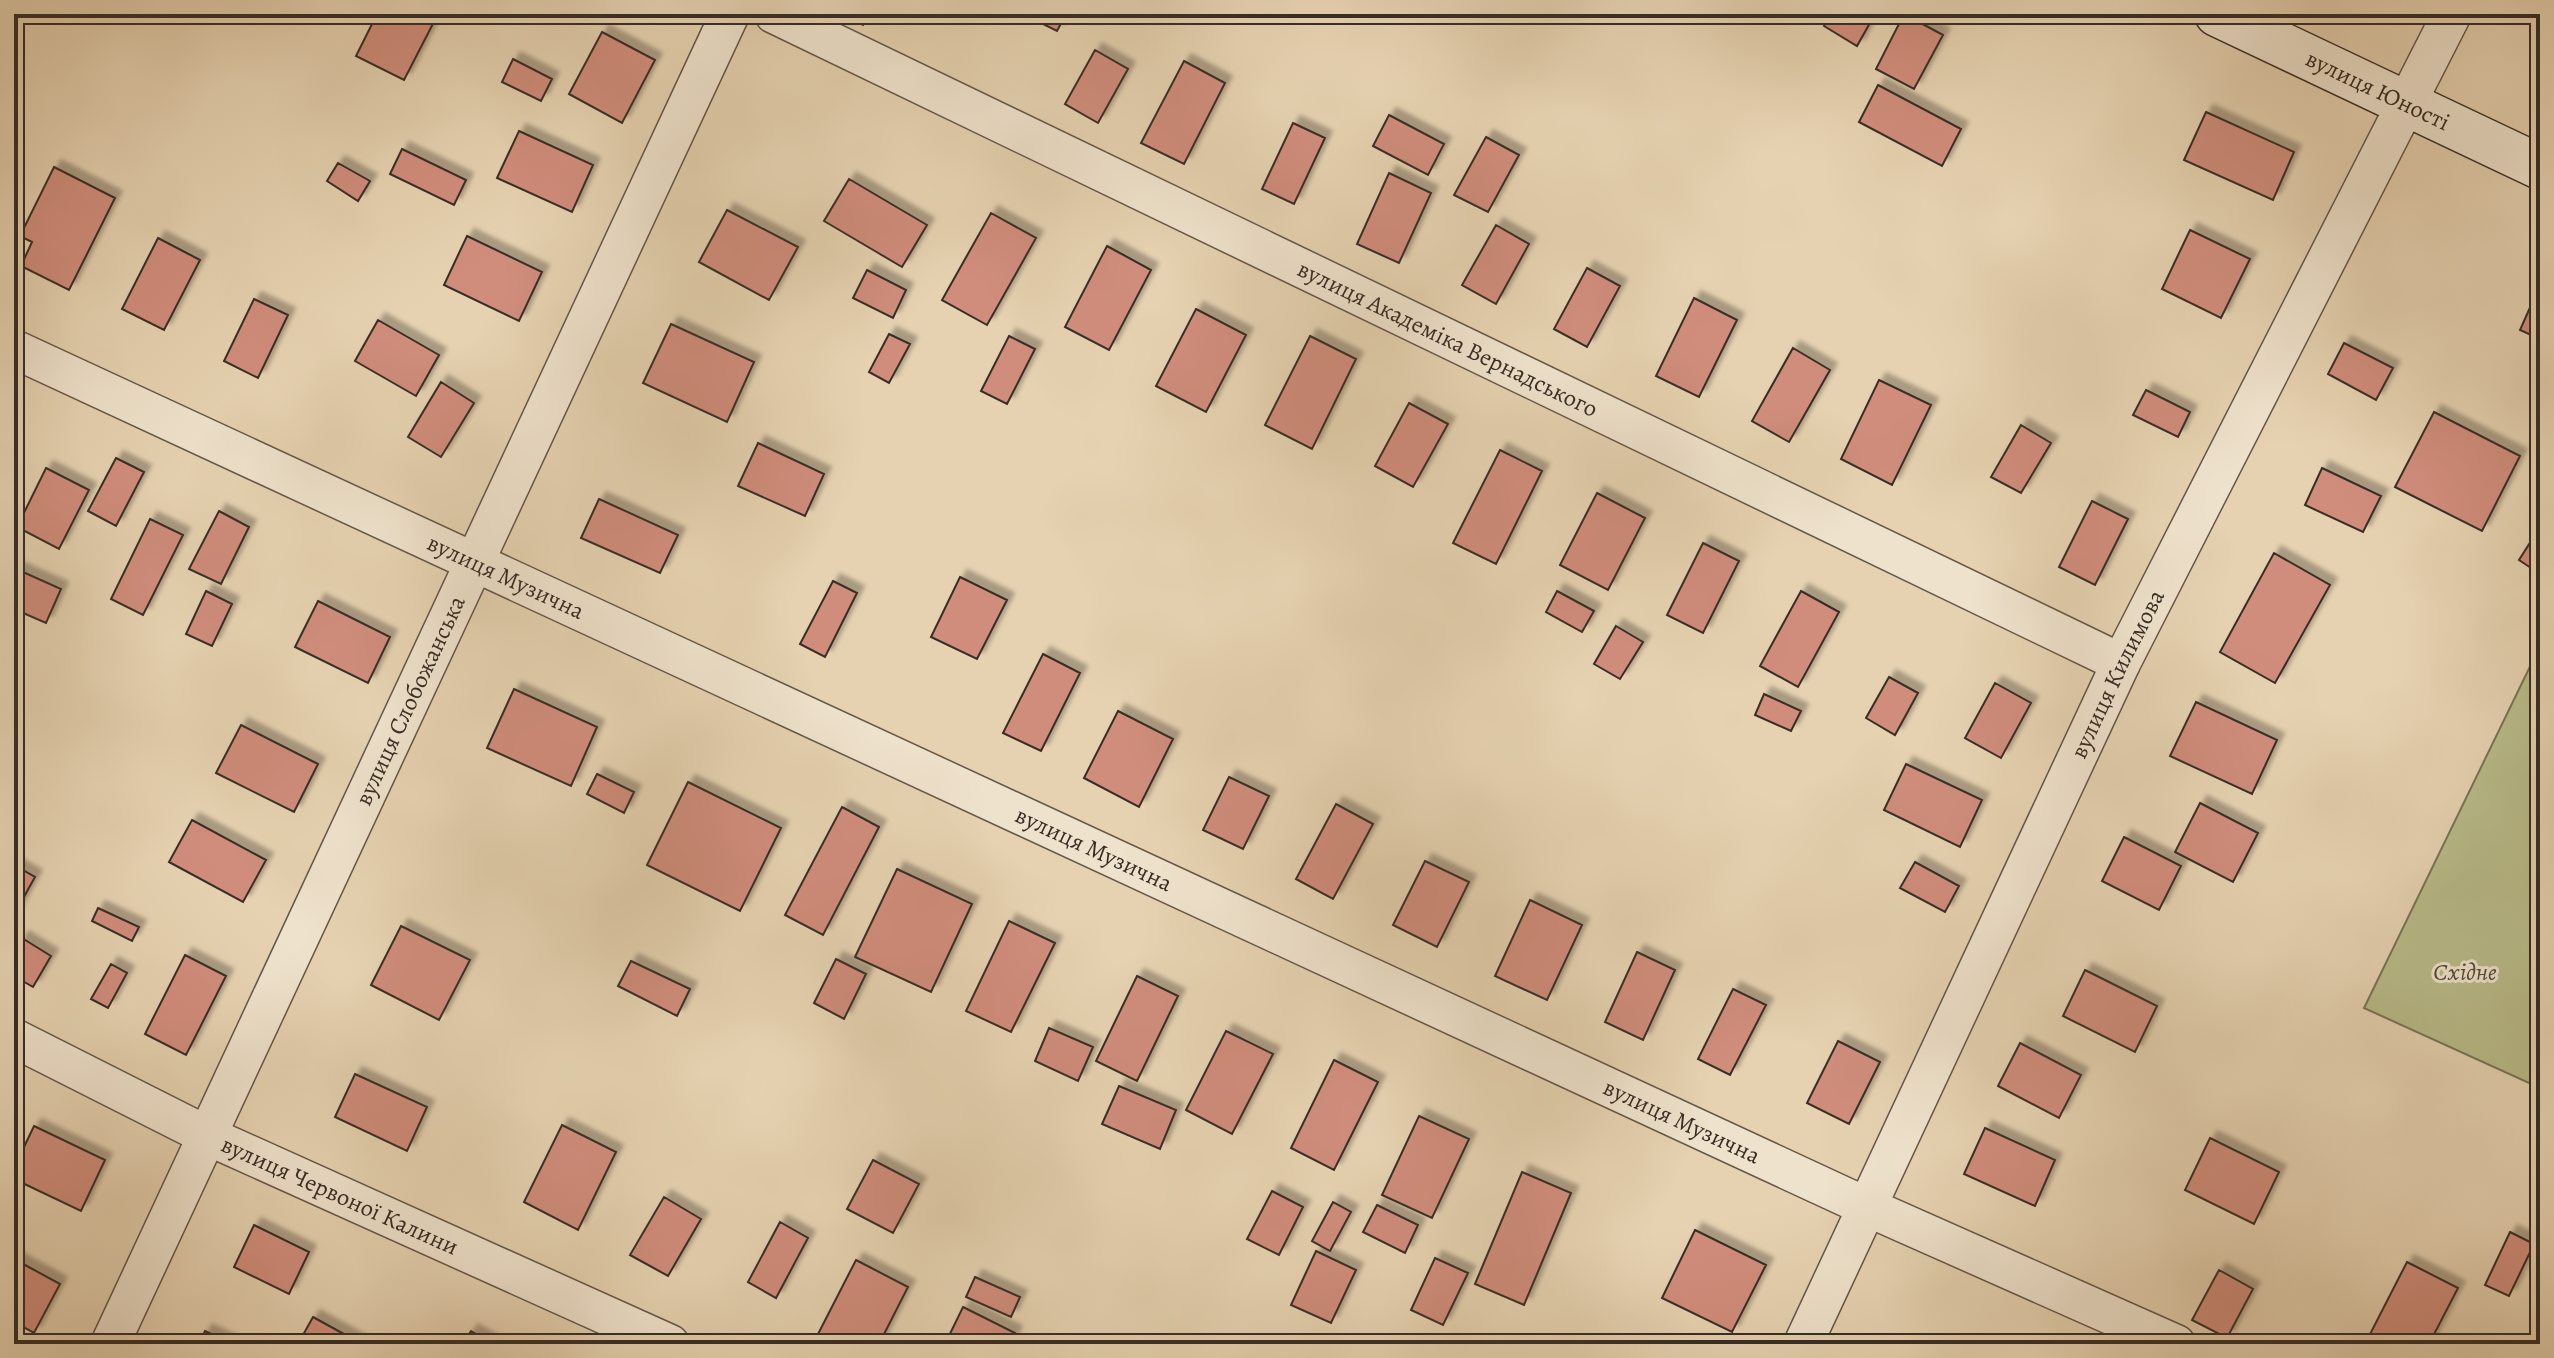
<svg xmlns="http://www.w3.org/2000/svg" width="2554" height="1358" font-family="Alegreya,serif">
  <defs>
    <filter id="shadow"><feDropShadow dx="7" dy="-7" stdDeviation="2" flood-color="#0004"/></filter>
  </defs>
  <rect width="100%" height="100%" fill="#e6d2b1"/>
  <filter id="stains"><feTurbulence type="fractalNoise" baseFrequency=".0025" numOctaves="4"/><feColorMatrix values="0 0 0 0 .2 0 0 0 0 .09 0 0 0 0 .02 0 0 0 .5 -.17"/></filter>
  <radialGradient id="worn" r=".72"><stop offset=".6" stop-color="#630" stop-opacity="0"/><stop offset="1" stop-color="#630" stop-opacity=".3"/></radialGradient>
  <path fill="#b8bb89" stroke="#787458" stroke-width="2" d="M 2540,646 L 2540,1088 L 2364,1008 Z"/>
  <path fill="#d08d7b" stroke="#382d26" stroke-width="2" filter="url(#shadow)" d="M 377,14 L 438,14 L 404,80 L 356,56 Z
    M 842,14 L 869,14 L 863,25 Z
    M 1038,14 L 1066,14 L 1057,31 L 1035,20 Z
    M 1831,14 L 1875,14 L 1857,46 L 1824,26 Z
    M 1904,14 L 1943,35 L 1914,89 L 1876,69 Z
    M 602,32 L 655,60 L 622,123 L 569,94 Z
    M 1095,50 L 1128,69 L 1098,123 L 1065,104 Z
    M 513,59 L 552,79 L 541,101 L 502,82 Z
    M 1184,61 L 1225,83 L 1184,164 L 1141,143 Z
    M 1878,85 L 1961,129 L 1942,166 L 1859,122 Z
    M 2206,112 L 2294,152 L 2273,200 L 2184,160 Z
    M 1389,115 L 1444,144 L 1428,175 L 1373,146 Z
    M 1293,123 L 1325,138 L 1294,204 L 1262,189 Z
    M 519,131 L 593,165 L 572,212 L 497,178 Z
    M 1486,137 L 1519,155 L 1488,212 L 1454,195 Z
    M 402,149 L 466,180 L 454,205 L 390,174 Z
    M 338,163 L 370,181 L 358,201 L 327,181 Z
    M 54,167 L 115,198 L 69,290 L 21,266 L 32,242 L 20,236 Z
    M 1389,173 L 1431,193 L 1399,263 L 1357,244 Z
    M 849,179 L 927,225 L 902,267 L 824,221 Z
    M 727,210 L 798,247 L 769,300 L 699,262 Z
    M 991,213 L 1036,238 L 987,325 L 942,300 Z
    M 1496,225 L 1529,244 L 1496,304 L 1462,285 Z
    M 2190,230 L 2250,259 L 2221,318 L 2162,289 Z
    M 467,236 L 542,272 L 519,321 L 444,285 Z
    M 158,238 L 200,260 L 164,330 L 122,309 Z
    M 1107,246 L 1151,270 L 1109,350 L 1065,327 Z
    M 1587,268 L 1620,286 L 1587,347 L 1554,329 Z
    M 867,270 L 906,290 L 893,318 L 853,298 Z
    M 2540,285 L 2540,339 L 2520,330 Z
    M 1694,298 L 1737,320 L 1699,397 L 1656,376 Z
    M 254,299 L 288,315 L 258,378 L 224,361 Z
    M 1196,309 L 1246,335 L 1206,412 L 1156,386 Z
    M 378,320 L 439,355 L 416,396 L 355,361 Z
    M 671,324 L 754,362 L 727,422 L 643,383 Z
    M 889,334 L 910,344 L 889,383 L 869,372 Z
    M 1009,336 L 1035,349 L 1007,404 L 981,391 Z
    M 1310,336 L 1356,359 L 1312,449 L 1265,425 Z
    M 2344,343 L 2393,368 L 2376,400 L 2328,374 Z
    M 1793,348 L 1830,370 L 1789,442 L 1752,421 Z
    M 1879,380 L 1931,405 L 1892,485 L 1841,459 Z
    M 441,382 L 474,403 L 441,457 L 408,437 Z
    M 2146,390 L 2190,412 L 2178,437 L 2133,415 Z
    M 1409,403 L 1448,424 L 1413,487 L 1375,466 Z
    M 2434,412 L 2520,456 L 2482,531 L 2395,487 Z
    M 2021,425 L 2051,443 L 2021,493 L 1991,477 Z
    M 758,443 L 824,474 L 805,516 L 738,486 Z
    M 1500,450 L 1542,471 L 1496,564 L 1453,543 Z
    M 116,458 L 144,472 L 116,526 L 88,511 Z
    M 46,468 L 89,490 L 59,549 L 17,527 Z
    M 2322,468 L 2381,496 L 2363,532 L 2305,505 Z
    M 1597,493 L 1645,518 L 1608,590 L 1560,565 Z
    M 599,499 L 678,535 L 660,573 L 581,538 Z
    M 2092,501 L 2128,519 L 2095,585 L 2059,567 Z
    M 219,511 L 249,527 L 221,584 L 189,569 Z
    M 150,519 L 183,535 L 143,615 L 111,599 Z
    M 2540,527 L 2540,574 L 2519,560 Z
    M 1703,543 L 1739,561 L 1703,633 L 1667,615 Z
    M 2274,553 L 2330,585 L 2275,683 L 2220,652 Z
    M 14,568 L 61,589 L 46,623 L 14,609 Z
    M 960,577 L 1007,600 L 977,659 L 931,637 Z
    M 833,581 L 857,593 L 825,657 L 800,644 Z
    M 206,591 L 232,604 L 212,646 L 186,634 Z
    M 1557,591 L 1594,611 L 1582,632 L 1546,612 Z
    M 1801,591 L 1839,612 L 1798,687 L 1760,666 Z
    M 318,601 L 390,637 L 368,683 L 295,647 Z
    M 1616,626 L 1643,642 L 1620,679 L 1594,664 Z
    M 1043,654 L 1080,673 L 1041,751 L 1003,733 Z
    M 1889,677 L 1918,693 L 1895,735 L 1866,718 Z
    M 1995,683 L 2031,703 L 2001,758 L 1965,738 Z
    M 514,689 L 597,727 L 571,786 L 487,748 Z
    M 1764,694 L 1801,711 L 1791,731 L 1755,715 Z
    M 2196,702 L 2277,740 L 2252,794 L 2170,756 Z
    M 1118,711 L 1173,739 L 1139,807 L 1084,778 Z
    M 241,725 L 318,764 L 294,812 L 216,773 Z
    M 1906,764 L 1982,800 L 1960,847 L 1884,810 Z
    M 597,774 L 634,792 L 624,813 L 587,794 Z
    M 1229,777 L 1269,796 L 1243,849 L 1203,830 Z
    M 688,782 L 781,828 L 740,911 L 647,865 Z
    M 2200,803 L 2258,833 L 2233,882 L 2175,852 Z
    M 1336,804 L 1373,824 L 1333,899 L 1296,879 Z
    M 842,807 L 879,827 L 823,935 L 785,915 Z
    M 192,820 L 266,860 L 243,902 L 169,862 Z
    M 2124,837 L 2181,866 L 2159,910 L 2102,881 Z
    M 1425,861 L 1469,882 L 1437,947 L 1393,925 Z
    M 1915,862 L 1959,886 L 1945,912 L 1900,888 Z
    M 14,865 L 35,877 L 14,915 Z
    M 897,869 L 972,904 L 931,992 L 855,957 Z
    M 1530,900 L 1582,925 L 1547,1000 L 1495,976 Z
    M 98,908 L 139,927 L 132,941 L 92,921 Z
    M 1009,921 L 1055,943 L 1011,1032 L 966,1011 Z
    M 401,926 L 470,960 L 439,1020 L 371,985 Z
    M 22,938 L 51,956 L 33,987 L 14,976 L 14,951 Z
    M 1637,952 L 1675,970 L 1643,1040 L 1605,1022 Z
    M 185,955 L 226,976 L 186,1055 L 145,1034 Z
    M 836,959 L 866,974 L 844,1019 L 814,1003 Z
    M 631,961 L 690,989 L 677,1016 L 618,986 Z
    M 111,964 L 127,973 L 108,1008 L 91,999 Z
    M 2085,970 L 2157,1006 L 2135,1052 L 2063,1016 Z
    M 1137,976 L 1178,996 L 1137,1081 L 1096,1061 Z
    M 1733,989 L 1766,1005 L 1730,1075 L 1698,1059 Z
    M 1049,1028 L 1093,1047 L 1078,1081 L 1035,1061 Z
    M 1226,1031 L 1273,1054 L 1232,1134 L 1186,1110 Z
    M 1838,1041 L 1880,1062 L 1849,1124 L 1807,1103 Z
    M 2020,1043 L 2081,1075 L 2059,1118 L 1998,1086 Z
    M 1334,1060 L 1378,1082 L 1334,1170 L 1291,1148 Z
    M 355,1074 L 427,1107 L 407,1151 L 335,1117 Z
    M 1119,1086 L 1176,1110 L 1160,1149 L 1102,1124 Z
    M 1419,1116 L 1469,1139 L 1432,1218 L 1382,1195 Z
    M 562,1125 L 616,1152 L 578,1230 L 524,1202 Z
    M 34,1126 L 105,1160 L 81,1211 L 14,1179 L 14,1168 Z
    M 1985,1128 L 2055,1160 L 2035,1206 L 1964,1174 Z
    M 2210,1138 L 2279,1172 L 2254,1224 L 2185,1190 Z
    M 873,1160 L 919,1184 L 893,1233 L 847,1209 Z
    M 1522,1172 L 1571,1193 L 1524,1305 L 1475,1284 Z
    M 1272,1191 L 1303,1207 L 1279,1255 L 1247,1239 Z
    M 664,1197 L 701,1219 L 668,1276 L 630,1255 Z
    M 1333,1202 L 1351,1212 L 1330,1251 L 1312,1241 Z
    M 1377,1205 L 1418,1225 L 1405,1253 L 1363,1232 Z
    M 780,1222 L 808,1238 L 776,1298 L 748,1282 Z
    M 254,1225 L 309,1252 L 289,1294 L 234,1267 Z
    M 1695,1230 L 1766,1265 L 1732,1332 L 1662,1298 Z
    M 2510,1232 L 2534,1244 L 2509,1296 L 2485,1285 Z
    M 1316,1251 L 1356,1270 L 1331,1323 L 1291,1305 Z
    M 1435,1258 L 1468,1273 L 1443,1325 L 1411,1310 Z
    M 14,1259 L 60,1284 L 34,1333 L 14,1322 Z
    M 856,1260 L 908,1287 L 879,1344 L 834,1344 L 817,1336 Z
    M 2407,1262 L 2458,1288 L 2429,1344 L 2365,1344 Z
    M 2219,1270 L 2253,1289 L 2227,1338 L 2192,1320 Z
    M 975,1277 L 1020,1297 L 1011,1317 L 966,1297 Z
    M 963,1307 L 1015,1333 L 1010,1344 L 945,1344 Z
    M 313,1317 L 362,1344 L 298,1344 Z
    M 205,1331 L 233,1344 L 199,1344 Z
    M 471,1331 L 494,1344 L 463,1344 Z"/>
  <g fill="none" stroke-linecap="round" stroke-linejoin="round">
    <g stroke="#645649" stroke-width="41">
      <g id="street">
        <path id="s1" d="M 774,14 L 2121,663"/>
        <path id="s2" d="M 14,349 L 1865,1206 L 2176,1344"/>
        <path id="s3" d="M 14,1038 L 208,1136 L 670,1344"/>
        <path id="s4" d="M 110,1344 L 730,14"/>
        <path id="s5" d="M 1803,1344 L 2121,663 L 2452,14"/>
      </g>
    </g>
    <g stroke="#382d26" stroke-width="47">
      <g id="secondary">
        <path id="s6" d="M 2217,14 L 2540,167"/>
      </g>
    </g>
    <use href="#street" stroke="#efe2cc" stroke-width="38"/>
    <use href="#secondary" stroke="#efe2cc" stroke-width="44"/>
  </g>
  <g text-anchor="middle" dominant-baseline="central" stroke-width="6" stroke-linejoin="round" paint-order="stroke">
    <g font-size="24" fill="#382d26" stroke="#efe2cc">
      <text stroke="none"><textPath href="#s6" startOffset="178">вулиця Юності</textPath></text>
      <text stroke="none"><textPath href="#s1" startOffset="748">вулиця Академіка Вернадського</textPath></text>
      <text stroke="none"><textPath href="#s2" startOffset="542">вулиця Музична</textPath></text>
      <text stroke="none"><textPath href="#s5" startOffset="740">вулиця Килимова</textPath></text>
      <text stroke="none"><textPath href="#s4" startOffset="710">вулиця Слобожанська</textPath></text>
      <text stroke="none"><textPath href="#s2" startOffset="1190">вулиця Музична</textPath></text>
      <text stroke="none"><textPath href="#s2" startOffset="1838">вулиця Музична</textPath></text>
      <text stroke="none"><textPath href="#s3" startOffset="362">вулиця Червоної Калини</textPath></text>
    </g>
    <g font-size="24" font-style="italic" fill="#52493a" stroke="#efe2cc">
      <text x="2465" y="972">Східне</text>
    </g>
  </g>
  <rect width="2554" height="1358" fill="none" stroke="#e6d2b1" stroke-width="48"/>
  <rect x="16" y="16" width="2522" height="1326" fill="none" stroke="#382d26" stroke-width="4"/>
  <rect x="24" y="24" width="2506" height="1310" fill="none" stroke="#382d26" stroke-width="2"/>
  <rect width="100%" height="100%" filter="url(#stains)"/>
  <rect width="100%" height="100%" fill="url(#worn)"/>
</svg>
